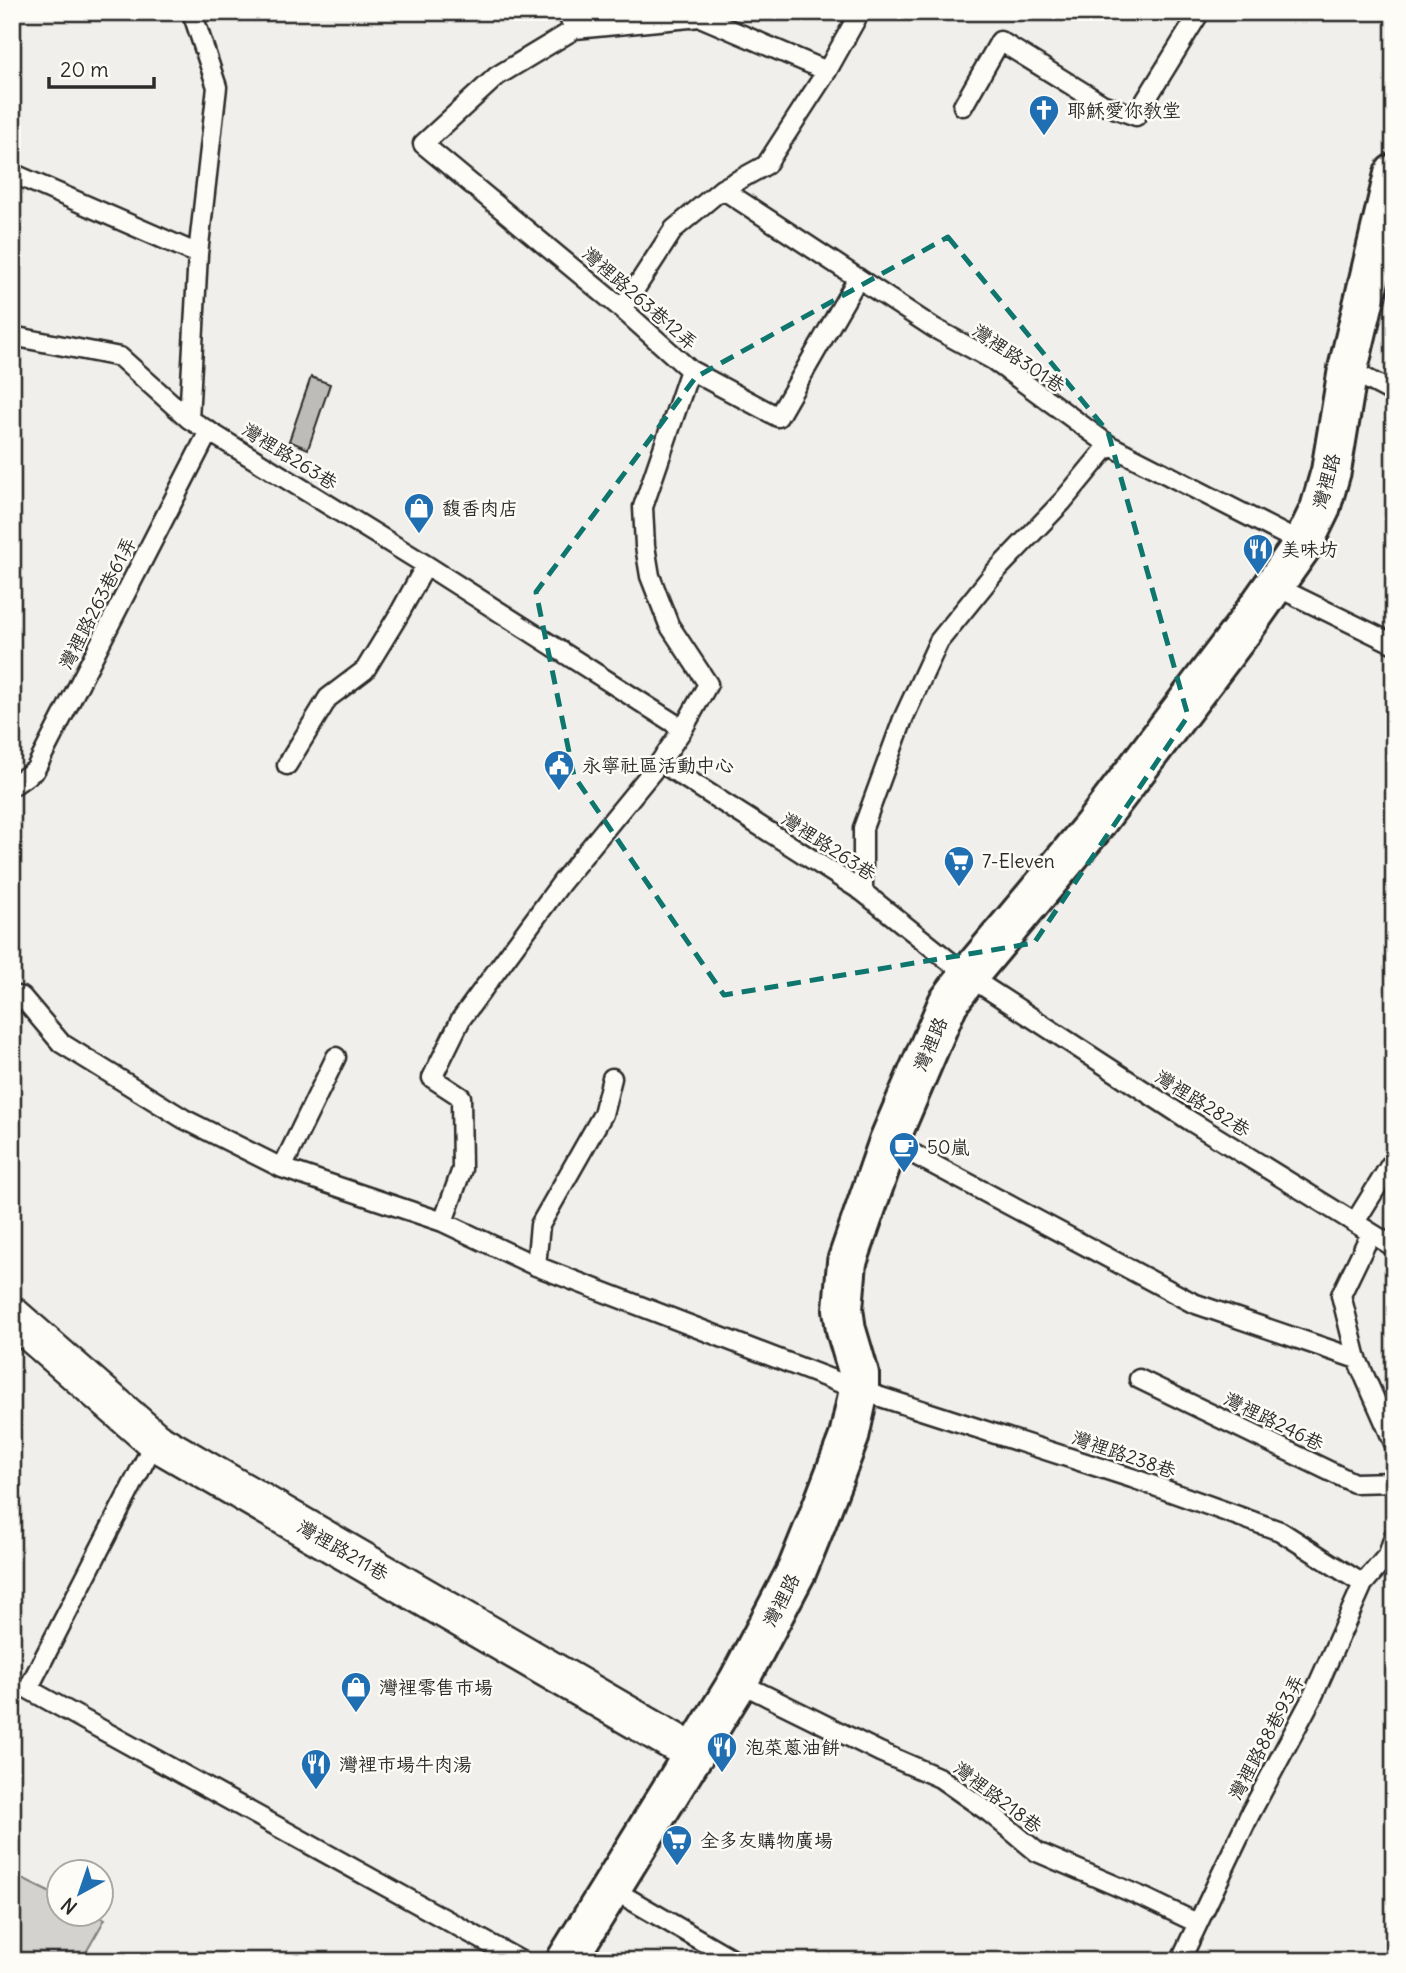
<svg xmlns="http://www.w3.org/2000/svg" width="1406" height="1973" font-family="Delius,'LXGW WenKai TC',sans-serif">
  <rect width="100%" height="100%" fill="#f0efeb"/>
  <filter id="ink" filterUnits="userSpaceOnUse"><feTurbulence type="fractalNoise" baseFrequency=".0143" numOctaves="2"/><feDisplacementMap in="SourceGraphic" scale="14" xChannelSelector="R" yChannelSelector="G"/><feConvolveMatrix kernelMatrix="1 2 1 2 8 2 1 2 1" color-interpolation-filters="sRGB"/></filter>
  <g filter="url(#ink)">
    <path fill="#d3d2cf" stroke="#7f7e7d" stroke-width="2" d="M 12,1874 L 59,1897 L 60,1913 L 94,1914 L 105,1919 L 81,1961 L 12,1961 Z"/>
    <path fill="#bdbcb8" stroke="#2b2b2b" stroke-width="2" d="M 311,377 L 330,384 L 308,449 L 289,441 Z"/>
    <g fill="none" stroke-linecap="round" stroke-linejoin="round">
      <g stroke="#2b2b2b" stroke-width="23">
        <path id="lane" d="M 192,12 L 217,87 L 198,254 L 189,419 L 426,565 L 683,729 L 660,762 L 863,892 L 968,976 L 1192,1122 L 1394,1247
          M 566,12 L 575,29
          M 827,71 L 700,17 L 575,29 L 497,76 L 423,144 L 622,309 L 690,370 L 778,417 L 858,278
          M 963,106 L 1000,41 L 1102,104 L 1136,116 L 1200,12
          M 12,173 L 198,254
          M 722,189 L 934,328 L 993,360 L 1109,445 L 1303,544
          M 622,309 L 674,229 L 722,189 L 766,165 L 827,71 L 860,12
          M 12,336 L 120,357 L 189,419
          M 1348,369 L 1394,393
          M 1275,586 L 1394,644
          M 683,729 L 708,684 L 669,625 L 650,576 L 645,546 L 643,507 L 690,370
          M 287,765 L 328,698 L 365,670 L 398,616 L 426,565
          M 12,786 L 35,770 L 209,431
          M 863,892 L 863,828 L 903,719 L 939,641 L 994,573 L 1062,502 L 1109,445
          M 12,995 L 22,997 L 61,1043 L 184,1119 L 282,1168 L 443,1222 L 536,1266 L 859,1390 L 1132,1478 L 1280,1531 L 1363,1584
          M 889,1141 L 1193,1303 L 1357,1359
          M 282,1168 L 336,1057
          M 443,1222 L 462,1169 L 461,1097 L 432,1078 L 461,1019 L 562,882 L 660,762
          M 1355,1222 L 1394,1159
          M 1371,1233 L 1341,1295 L 1357,1359 L 1394,1443
          M 536,1266 L 540,1225 L 603,1114 L 612,1078
          M 1139,1379 L 1354,1483 L 1394,1482
          M 155,1441 L 28,1689 L 521,1961
          M 738,1682 L 880,1752 L 940,1778 L 990,1813 L 1037,1852 L 1147,1899 L 1197,1923
          M 612,1889 L 736,1961
          M 1180,1961 L 1250,1814 L 1312,1698 L 1363,1584 L 1388,1555 L 1394,1536"/>
      </g>
      <g stroke="#2b2b2b" stroke-width="42">
        <path id="street" d="M 12,1316 L 155,1441 L 695,1754"/>
      </g>
      <g stroke="#2b2b2b" stroke-width="44">
        <path id="secondary" d="M 566,1961 L 738,1682 L 797,1570 L 816,1523 L 849,1437 L 859,1390 L 859,1374 L 846,1330 L 843,1309 L 847,1262 L 889,1141 L 948,1003 L 968,976 L 1092,828 L 1243,629 L 1303,544 L 1320,509 L 1331,471 L 1348,369 L 1394,174"/>
      </g>
      <use href="#lane" stroke="#fdfcf7" stroke-width="18"/>
      <use href="#street" stroke="#fdfcf7" stroke-width="37"/>
      <use href="#secondary" stroke="#fdfcf7" stroke-width="38"/>
    </g>
  </g>
  <path fill="none" stroke="#0f766e" stroke-width="5" stroke-dasharray="14 9" stroke-linejoin="round" d="M 948,237 L 1108,432 L 1188,716 L 1034,943 L 724,995 L 574,776 L 536,592 L 696,377 Z"/>
  <defs>
    <g id="church-pin" transform="scale(1.575)"><path d="M0 17L-7.5 6A9.5 9.5 0 1 1 7.5 6Z" fill="#1f6fb2" stroke="#fdfcf7"/><path d="M-1.2-6h2.4v3.5h3.3v2.4h-3.3V6h-2.4V-.1h-3.3v-2.4h3.3Z" fill="#fff"/></g>
    <g id="shop-pin" transform="scale(1.575)"><path d="M0 17L-7.5 6A9.5 9.5 0 1 1 7.5 6Z" fill="#1f6fb2" stroke="#fdfcf7"/><path d="M-5-2.5h2.3a2.7 3.5 0 0 1 5.4 0H5L5.5 6h-11ZM-1.5-2.5h3a1.5 2.3 0 0 0-3 0Z" fill="#fff"/></g>
    <g id="restaurant-pin" transform="scale(1.575)"><path d="M0 17L-7.5 6A9.5 9.5 0 1 1 7.5 6Z" fill="#1f6fb2" stroke="#fdfcf7"/><path d="M-5-6h1v4h1v-4h1v4h1v-4h1v5L-1.5 .5V6h-2V.5L-5-1ZM5-6V6H3V1.5H1.5Q1.5-4 5-6Z" fill="#fff"/></g>
    <g id="civic-pin" transform="scale(1.575)"><path d="M0 17L-7.5 6A9.5 9.5 0 1 1 7.5 6Z" fill="#1f6fb2" stroke="#fdfcf7"/><path d="M-.6-6.5H3V-4.5H.6V-3L4-1V1h2V6H-6V1h2V-1L-.6-3ZM-1.2 2.5V6h2.4V2.5Z" fill="#fff"/></g>
    <g id="supermarket-pin" transform="scale(1.575)"><path d="M0 17L-7.5 6A9.5 9.5 0 1 1 7.5 6Z" fill="#1f6fb2" stroke="#fdfcf7"/><path d="M-6-5.5h2.5l.6 2H6L4.5 2H-2.5L-4.4-4H-6ZM-1.5 3.2a1.3 1.3 0 1 0 .1 0ZM3 3.2a1.3 1.3 0 1 0 .1 0Z" fill="#fff"/></g>
    <g id="cafe-pin" transform="scale(1.575)"><path d="M0 17L-7.5 6A9.5 9.5 0 1 1 7.5 6Z" fill="#1f6fb2" stroke="#fdfcf7"/><path d="M-5.5-4.5H6V0H3Q3 3.5 0 3.5H-2.5Q-5.5 3.5-5.5 0ZM3-3.2v2h1.7v-2ZM-6 4.5H4V6H-6Z" fill="#fff"/></g>
  </defs>
  <g fill-rule="evenodd">
    <use href="#church-pin" x="1044" y="110"/>
    <use href="#shop-pin" x="419" y="508"/>
    <use href="#restaurant-pin" x="1258" y="549"/>
    <use href="#civic-pin" x="559" y="765"/>
    <use href="#supermarket-pin" x="959" y="861"/>
    <use href="#cafe-pin" x="904" y="1147"/>
    <use href="#shop-pin" x="356" y="1687"/>
    <use href="#restaurant-pin" x="722" y="1747"/>
    <use href="#restaurant-pin" x="316" y="1764"/>
    <use href="#supermarket-pin" x="677" y="1840"/>
  </g>
  <g text-anchor="middle" dominant-baseline="central" stroke-width="5" stroke-linejoin="round" paint-order="stroke">
    <g font-size="19" fill="#2b2b2b" stroke="#fdfcf7" text-anchor="start">
      <text x="1067" y="110">耶穌愛你教堂</text>
      <text x="442" y="508">馥香肉店</text>
      <text x="1281" y="549">美味坊</text>
      <text x="582" y="765">永寧社區活動中心</text>
      <text x="982" y="861">7-Eleven</text>
      <text x="927" y="1147">50嵐</text>
      <text x="379" y="1687">灣裡零售市場</text>
      <text x="745" y="1747">泡菜蔥油餅</text>
      <text x="339" y="1764">灣裡市場牛肉湯</text>
      <text x="700" y="1840">全多友購物廣場</text>
    </g>
    <g font-size="19" fill="#2b2b2b" stroke="#fdfcf7">
      <text transform="translate(640 298) rotate(41)">灣裡路263巷12弄</text>
      <text transform="translate(1019 358) rotate(34)">灣裡路301巷</text>
      <text transform="translate(290 456) rotate(32)">灣裡路263巷</text>
      <text transform="translate(1326 481) rotate(-75)">灣裡路</text>
      <text transform="translate(97 603) rotate(-63)">灣裡路263巷61弄</text>
      <text transform="translate(829 846) rotate(33)">灣裡路263巷</text>
      <text transform="translate(930 1044) rotate(-67)">灣裡路</text>
      <text transform="translate(1203 1103) rotate(32)">灣裡路282巷</text>
      <text transform="translate(1274 1421) rotate(26)">灣裡路246巷</text>
      <text transform="translate(1124 1454) rotate(19)">灣裡路238巷</text>
      <text transform="translate(343 1550) rotate(30)">灣裡路211巷</text>
      <text transform="translate(781 1600) rotate(-63)">灣裡路</text>
      <text transform="translate(1266 1737) rotate(-62)">灣裡路88巷93弄</text>
      <text transform="translate(998 1797) rotate(37)">灣裡路218巷</text>
    </g>
  </g>
  <rect width="1406" height="1973" fill="none" stroke="#fdfcf7" stroke-width="42"/>
  <rect x="21" y="21" width="1364" height="1931" fill="none" stroke="#2b2b2b" stroke-width="2.5" filter="url(#ink)"/>
  <g transform="translate(80 1893) rotate(220)"><circle r="33" fill="#fdfcf7" stroke="#a9a8a5" stroke-width="2"/>
  <path d="M0-5L12 26L0 18L-12 26Z" fill="#1f6fb2"/>
  <text y="-10" font-size="19" font-weight="bold" text-anchor="middle" fill="#2b2b2b">N</text>
  </g>
  <path d="M49 77v10h105v-10" fill="none" stroke="#2b2b2b" stroke-width="3.5"/>
  <text x="60" y="77" font-size="21" fill="#2b2b2b" stroke="#fdfcf7" stroke-width="5" paint-order="stroke">20 m</text>
</svg>
